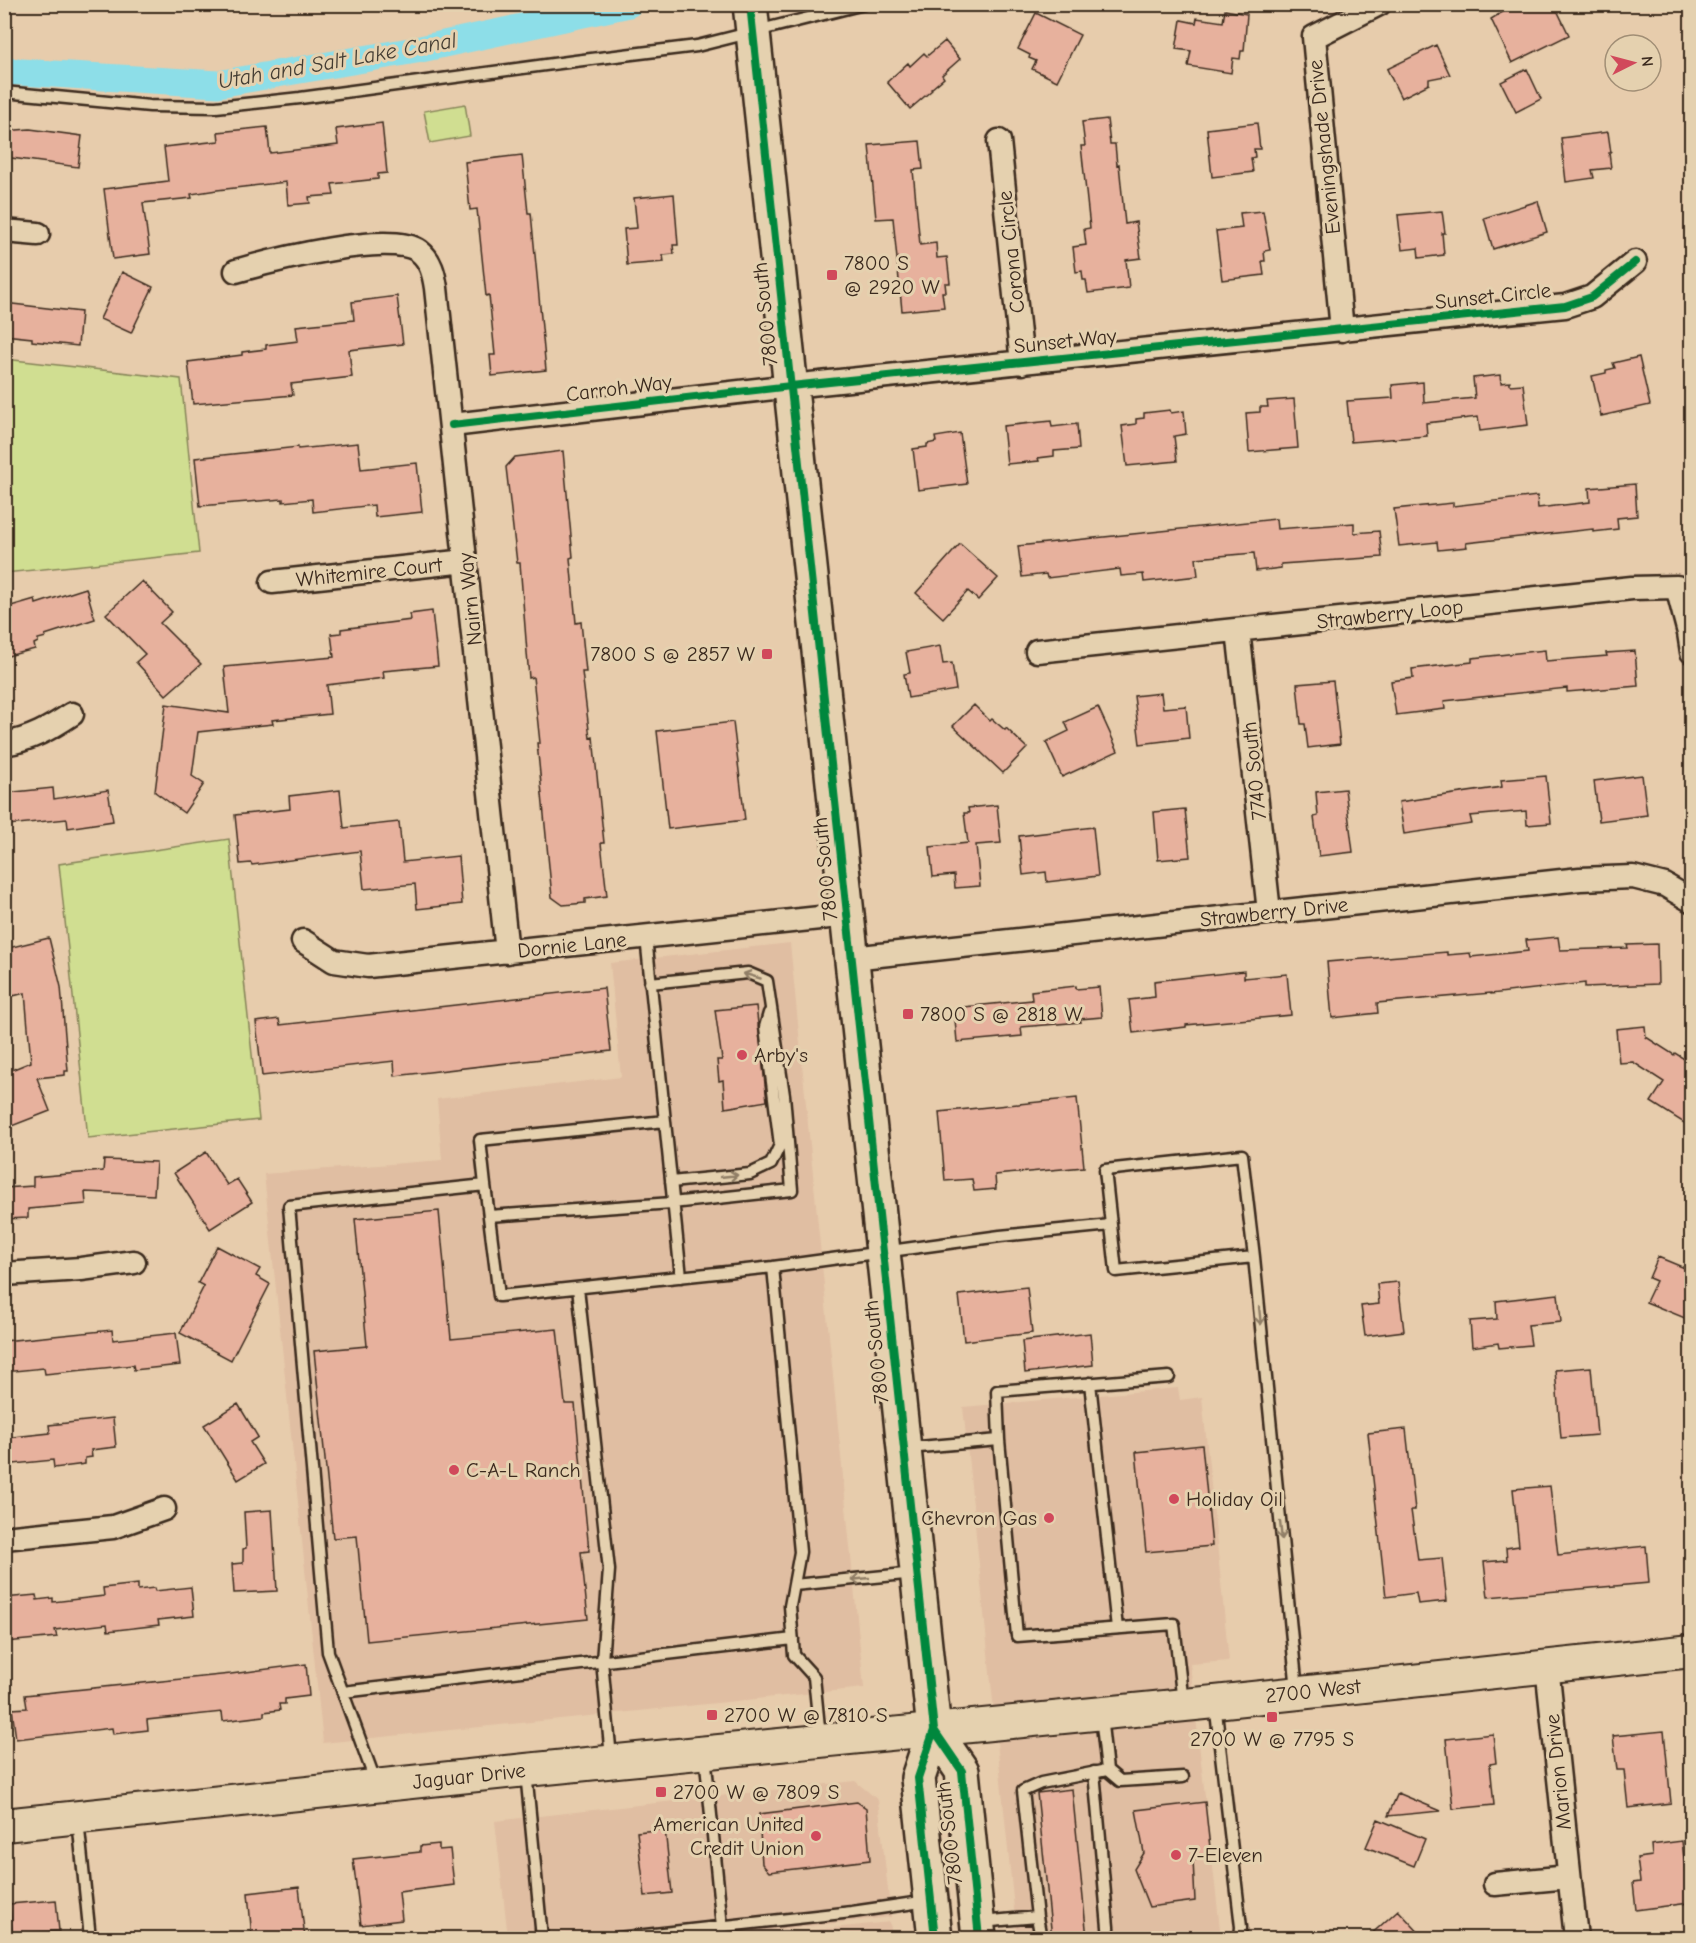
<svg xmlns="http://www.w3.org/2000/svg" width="1696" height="1943" font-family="'Comic Neue',sans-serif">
  <rect width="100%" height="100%" fill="#e7ccac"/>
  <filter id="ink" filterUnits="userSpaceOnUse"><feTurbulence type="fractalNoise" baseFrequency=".0167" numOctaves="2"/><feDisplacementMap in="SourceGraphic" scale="12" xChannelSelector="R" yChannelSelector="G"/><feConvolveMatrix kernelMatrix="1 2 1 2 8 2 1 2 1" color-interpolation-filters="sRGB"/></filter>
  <g filter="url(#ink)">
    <path fill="#e0bea2" d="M 790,943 L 864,1688 L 323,1743 L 264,1174 L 442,1160 L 437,1099 L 621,1077 L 610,963 Z
      M 1178,1388 L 1180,1400 L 1202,1397 L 1229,1661 L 1190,1664 L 1221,1938 L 1017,1938 L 963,1407 Z
      M 855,1781 L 878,1800 L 891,1917 L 699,1938 L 508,1938 L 495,1821 Z
      M 890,1922 L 892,1938 L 738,1938 Z"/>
    <path fill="#d0de91" stroke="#868458" stroke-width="1.5" d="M 465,104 L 470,136 L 430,143 L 424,111 Z
      M 5,359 L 181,379 L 199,553 L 5,573 Z
      M 229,839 L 259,1120 L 88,1138 L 59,864 Z"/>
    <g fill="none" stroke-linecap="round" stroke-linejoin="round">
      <path stroke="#8ddee8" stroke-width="27" d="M 4,71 L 218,84 L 416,50 L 629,4"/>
    </g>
    <path fill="#e7b19d" stroke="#3b2a1e" stroke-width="1.5" d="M 1516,4 L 1554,4 L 1569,35 L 1512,63 L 1491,19 Z
      M 1225,10 L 1247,14 L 1244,51 L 1241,51 L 1240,59 L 1233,58 L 1231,73 L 1188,66 L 1191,51 L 1176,49 L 1181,20 L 1196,23 L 1197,18 L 1223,22 Z
      M 1036,13 L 1080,35 L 1057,81 L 1032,69 L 1036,61 L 1029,58 L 1030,55 L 1018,49 Z
      M 945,41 L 960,59 L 942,75 L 944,78 L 931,89 L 932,90 L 910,109 L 887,82 L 908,63 L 910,66 L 924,53 L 927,56 Z
      M 1436,45 L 1450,75 L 1429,79 L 1429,84 L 1401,98 L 1387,69 Z
      M 1527,69 L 1541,99 L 1516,112 L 1501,82 Z
      M 1107,119 L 1110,144 L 1115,144 L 1117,165 L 1119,164 L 1125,224 L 1136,222 L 1141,258 L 1126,260 L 1129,288 L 1088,293 L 1086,280 L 1083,280 L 1082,271 L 1076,272 L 1073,247 L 1086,245 L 1084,229 L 1090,228 L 1081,146 L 1085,146 L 1082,122 Z
      M 382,123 L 387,173 L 378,174 L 378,179 L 332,184 L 334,195 L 309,197 L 310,203 L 288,205 L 286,182 L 217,190 L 191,194 L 192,198 L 143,203 L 150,254 L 113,259 L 104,189 L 168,181 L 164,147 L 219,141 L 218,132 L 267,127 L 270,153 L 338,145 L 336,129 Z
      M 1257,123 L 1260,149 L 1254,149 L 1255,157 L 1251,158 L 1253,172 L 1212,177 L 1207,129 Z
      M 30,129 L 82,136 L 78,167 L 4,157 L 4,131 Z
      M 1608,132 L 1611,153 L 1609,153 L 1611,168 L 1592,170 L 1594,178 L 1566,182 L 1561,138 Z
      M 920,141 L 923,169 L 913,170 L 920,245 L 936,243 L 937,258 L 947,257 L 950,283 L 945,283 L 946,292 L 942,292 L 944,307 L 902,311 L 893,218 L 876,219 L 869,145 Z
      M 522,155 L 528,213 L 531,213 L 546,370 L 492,376 L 490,355 L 495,355 L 489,295 L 486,296 L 477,209 L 470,210 L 465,162 Z
      M 674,194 L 678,245 L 673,245 L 674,254 L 663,255 L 664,262 L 627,265 L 624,229 L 637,228 L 634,198 Z
      M 1538,201 L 1547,232 L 1493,249 L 1484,218 Z
      M 1263,211 L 1270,250 L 1264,251 L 1265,261 L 1262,261 L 1264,275 L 1222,280 L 1216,231 L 1242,228 L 1240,213 Z
      M 1442,211 L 1445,233 L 1442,233 L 1444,255 L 1419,258 L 1418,248 L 1402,250 L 1398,215 Z
      M 122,272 L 153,287 L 131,333 L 100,319 Z
      M 397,296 L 403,344 L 349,350 L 352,377 L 291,384 L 293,395 L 193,404 L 188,362 L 242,355 L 242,352 L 266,349 L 266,345 L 298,341 L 296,326 L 354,320 L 352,302 Z
      M 4,303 L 81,312 L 78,346 L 32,341 L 32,338 L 4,335 Z
      M 1639,357 L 1650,405 L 1601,416 L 1592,376 L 1606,373 L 1606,370 L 1615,368 L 1613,363 Z
      M 1500,375 L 1501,383 L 1510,382 L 1510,385 L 1523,384 L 1528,425 L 1480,431 L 1478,417 L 1426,423 L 1427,436 L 1351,442 L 1347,401 L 1393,398 L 1392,385 L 1423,382 L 1424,403 L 1475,398 L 1473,378 Z
      M 1294,399 L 1298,448 L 1249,452 L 1246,413 L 1260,412 L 1260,407 L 1268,407 L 1267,401 Z
      M 1170,410 L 1171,413 L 1184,411 L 1186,434 L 1174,436 L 1177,461 L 1127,466 L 1122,426 L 1136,424 L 1136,419 L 1144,418 L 1144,413 Z
      M 1051,421 L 1052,427 L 1077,424 L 1079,449 L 1054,451 L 1054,456 L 1038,458 L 1039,461 L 1007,464 L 1003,426 Z
      M 960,433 L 967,484 L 918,490 L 913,449 L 927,447 L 927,444 L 936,442 L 935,437 Z
      M 358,443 L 361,469 L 417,463 L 422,512 L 375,517 L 374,505 L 313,512 L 312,499 L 283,502 L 283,499 L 200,506 L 195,458 L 298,447 L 298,449 Z
      M 563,451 L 573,557 L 570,558 L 576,623 L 581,622 L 586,672 L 582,672 L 590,738 L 593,737 L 604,843 L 601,843 L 607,896 L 585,899 L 585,903 L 563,905 L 552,897 L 537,743 L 540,743 L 533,677 L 529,678 L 520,563 L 517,563 L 506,467 L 515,457 Z
      M 1635,484 L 1637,516 L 1617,518 L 1618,529 L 1593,532 L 1593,529 L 1466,543 L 1467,547 L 1438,550 L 1437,542 L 1399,546 L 1394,509 L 1453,503 L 1453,506 L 1537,496 L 1538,508 L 1590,502 L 1589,488 Z
      M 1276,519 L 1277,529 L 1354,523 L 1354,533 L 1379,531 L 1382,557 L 1281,564 L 1281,568 L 1256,571 L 1254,553 L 1196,558 L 1198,576 L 1144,582 L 1143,574 L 1121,576 L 1120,569 L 1047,578 L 1046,574 L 1022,577 L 1018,546 Z
      M 960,544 L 998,578 L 978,600 L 968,591 L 943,618 L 916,593 Z
      M 142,581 L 172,612 L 160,623 L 201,664 L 166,695 L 136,662 L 145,654 L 106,614 Z
      M 86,588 L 95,619 L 45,635 L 46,637 L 38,639 L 38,642 L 34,644 L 35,649 L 4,657 L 4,608 L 35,599 L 36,604 Z
      M 432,611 L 438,666 L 383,671 L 384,678 L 327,685 L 330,714 L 272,720 L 273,724 L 198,732 L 192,776 L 204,784 L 184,813 L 155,792 L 166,704 L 229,713 L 224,667 L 334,657 L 331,634 L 341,633 L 341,629 L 411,620 L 410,614 Z
      M 940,646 L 943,664 L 952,663 L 956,690 L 908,698 L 904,674 L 910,673 L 906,652 Z
      M 1545,650 L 1546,661 L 1607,656 L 1606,653 L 1635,651 L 1638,686 L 1567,692 L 1567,688 L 1444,701 L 1445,709 L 1396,715 L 1391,681 L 1413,678 L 1412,669 L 1472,662 L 1472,658 Z
      M 1333,681 L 1340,744 L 1308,748 L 1305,724 L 1301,724 L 1297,684 Z
      M 1161,693 L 1163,708 L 1186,706 L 1189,738 L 1140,744 L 1134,696 Z
      M 974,705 L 990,721 L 992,719 L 1005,730 L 1006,728 L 1027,748 L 1003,773 L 953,726 Z
      M 1098,707 L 1118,751 L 1062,777 L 1046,742 L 1069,731 L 1065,722 Z
      M 733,722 L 745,820 L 668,829 L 657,731 Z
      M 1642,775 L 1647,815 L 1599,821 L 1594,781 Z
      M 1546,776 L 1551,823 L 1527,825 L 1526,811 L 1470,816 L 1472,824 L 1404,834 L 1399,802 L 1502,787 L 1501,780 Z
      M 53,788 L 54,799 L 108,790 L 113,821 L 68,828 L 67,819 L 8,825 L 5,793 Z
      M 1345,789 L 1353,852 L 1319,856 L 1314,817 L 1318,816 L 1316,792 Z
      M 340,790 L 344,828 L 399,822 L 403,862 L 458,856 L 462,904 L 417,909 L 415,884 L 364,889 L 360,851 L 252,865 L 251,863 L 240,864 L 235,815 L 290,809 L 289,796 Z
      M 997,805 L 1001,843 L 976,845 L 980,886 L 955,888 L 954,875 L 933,877 L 930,847 L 968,843 L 964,813 L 969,813 L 968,808 Z
      M 1185,809 L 1190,857 L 1158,860 L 1154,812 Z
      M 1093,827 L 1098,876 L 1047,882 L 1046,872 L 1023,875 L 1019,836 Z
      M 1558,937 L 1560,950 L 1628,948 L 1627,945 L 1657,944 L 1658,984 L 1585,987 L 1585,983 L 1491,994 L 1491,993 L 1377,1003 L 1378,1013 L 1332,1018 L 1327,962 L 1447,952 L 1447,955 L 1470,953 L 1471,957 L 1528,951 L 1526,940 Z
      M 49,938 L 61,987 L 68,1071 L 65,1071 L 65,1075 L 37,1078 L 50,1111 L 4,1129 L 4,1073 L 31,1062 L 25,993 L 13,996 L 4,961 L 4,949 Z
      M 1244,971 L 1244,978 L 1287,974 L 1291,1015 L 1186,1025 L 1186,1027 L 1133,1033 L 1129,1000 L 1155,997 L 1154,981 Z
      M 1076,986 L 1076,989 L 1099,987 L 1102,1017 L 1080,1019 L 1081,1022 L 1021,1027 L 1022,1036 L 957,1042 L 954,1008 L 1032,1000 L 1031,991 Z
      M 604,988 L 611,1051 L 395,1076 L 394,1061 L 262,1076 L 256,1022 L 279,1019 L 280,1025 Z
      M 756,1006 L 767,1101 L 725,1108 L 723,1080 L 719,1081 L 717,1060 L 722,1060 L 715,1010 Z
      M 1645,1026 L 1646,1037 L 1674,1055 L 1675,1053 L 1692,1064 L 1692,1128 L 1651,1102 L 1664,1082 L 1633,1062 L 1619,1063 L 1616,1029 Z
      M 1077,1098 L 1084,1167 L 995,1175 L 996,1189 L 974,1191 L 972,1179 L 945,1181 L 939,1112 Z
      M 206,1152 L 227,1185 L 237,1179 L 252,1202 L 210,1229 L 174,1173 Z
      M 104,1160 L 156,1162 L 154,1195 L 85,1192 L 86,1204 L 28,1209 L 28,1218 L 4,1219 L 4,1188 L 33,1186 L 33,1177 L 103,1171 Z
      M 439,1211 L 451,1339 L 557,1329 L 565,1404 L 575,1404 L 589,1551 L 581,1552 L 588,1619 L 367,1641 L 357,1536 L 333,1538 L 314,1351 L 367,1346 L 355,1219 Z
      M 217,1246 L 260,1269 L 256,1276 L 270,1284 L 231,1360 L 180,1333 L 204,1286 L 198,1283 Z
      M 1658,1257 L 1692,1271 L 1692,1321 L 1646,1302 L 1656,1281 L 1649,1278 Z
      M 1398,1282 L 1404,1331 L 1365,1336 L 1361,1306 L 1379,1304 L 1377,1284 Z
      M 1027,1287 L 1032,1333 L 964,1341 L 959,1295 Z
      M 1558,1294 L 1561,1322 L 1528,1325 L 1531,1345 L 1499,1348 L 1498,1343 L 1472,1347 L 1470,1321 L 1497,1319 L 1496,1301 Z
      M 112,1330 L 113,1340 L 176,1333 L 180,1365 L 134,1370 L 133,1365 L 45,1374 L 44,1368 L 4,1372 L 4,1341 Z
      M 1090,1333 L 1093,1365 L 1025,1373 L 1022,1341 Z
      M 1591,1367 L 1597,1435 L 1561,1438 L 1555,1370 Z
      M 238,1404 L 258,1437 L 250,1442 L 264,1464 L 238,1480 L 204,1425 Z
      M 113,1418 L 116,1447 L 91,1450 L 92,1457 L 85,1458 L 85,1464 L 54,1468 L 53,1460 L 4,1465 L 4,1438 L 50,1433 L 49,1425 Z
      M 1406,1429 L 1415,1510 L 1411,1510 L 1418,1560 L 1442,1558 L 1447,1601 L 1418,1604 L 1416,1593 L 1386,1597 L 1368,1433 Z
      M 1202,1445 L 1212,1546 L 1146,1552 L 1136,1452 Z
      M 1550,1486 L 1558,1555 L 1646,1546 L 1649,1583 L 1488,1597 L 1484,1562 L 1507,1560 L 1506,1548 L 1519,1546 L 1513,1489 Z
      M 272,1510 L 277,1591 L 234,1593 L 232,1564 L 243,1563 L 243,1549 L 246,1548 L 244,1512 Z
      M 138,1584 L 138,1590 L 154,1588 L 155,1591 L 191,1587 L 194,1616 L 158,1620 L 159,1625 L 108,1631 L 107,1624 L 55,1630 L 57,1637 L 6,1642 L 4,1598 L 36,1595 L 37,1600 L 53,1598 L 53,1602 L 104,1596 L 103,1588 Z
      M 306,1664 L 309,1696 L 285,1699 L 285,1704 L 279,1704 L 280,1710 L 264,1712 L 264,1716 L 223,1721 L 222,1712 L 147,1720 L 148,1730 L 113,1734 L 112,1728 L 16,1739 L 12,1709 L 27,1708 L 25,1695 L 231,1674 Z
      M 1664,1731 L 1671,1803 L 1628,1808 L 1624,1770 L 1617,1770 L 1613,1736 Z
      M 1493,1734 L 1496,1763 L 1490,1764 L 1494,1805 L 1453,1809 L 1446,1739 Z
      M 1072,1789 L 1087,1938 L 1052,1938 L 1037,1793 Z
      M 1398,1793 L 1441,1811 L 1388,1816 Z
      M 857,1802 L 866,1808 L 870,1860 L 769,1872 L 762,1864 L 759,1814 Z
      M 1205,1802 L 1211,1857 L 1193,1860 L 1195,1901 L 1149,1907 L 1134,1869 L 1144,1853 L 1136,1810 Z
      M 1378,1819 L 1425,1839 L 1414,1866 L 1366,1847 Z
      M 665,1829 L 672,1893 L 645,1896 L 637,1832 Z
      M 1682,1841 L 1689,1903 L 1636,1910 L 1633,1883 L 1640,1882 L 1637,1858 L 1652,1856 L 1651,1845 Z
      M 439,1844 L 439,1850 L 450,1849 L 454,1885 L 399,1892 L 402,1920 L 361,1925 L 353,1859 L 420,1852 L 420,1846 Z
      M 299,1887 L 305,1938 L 252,1938 L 248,1893 Z
      M 56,1900 L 59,1931 L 12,1934 L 10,1904 Z
      M 1398,1910 L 1424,1938 L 1367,1938 Z"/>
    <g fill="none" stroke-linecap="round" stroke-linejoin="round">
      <g stroke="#3b2a1e" stroke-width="15">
        <path id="service" d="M 4,92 L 150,106 L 216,107 L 300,98 L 575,61 L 697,46 L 864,4
          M 646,937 L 681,1277
          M 671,1182 L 750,1174 L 771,1164 L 780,1145 L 765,1027 L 769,1013
          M 485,1185 L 480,1140 L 665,1121
          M 489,1216 L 672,1203 L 792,1190 L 784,1095 L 767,981 L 748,973 L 650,983
          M 1254,1257 L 1297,1690
          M 773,1267 L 800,1552 L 790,1606 L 794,1655 L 814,1677 L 820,1737
          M 578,1288 L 609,1570 L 602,1661 L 611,1758
          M 1090,1383 L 1117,1628
          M 999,1440 L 997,1391 L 1169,1377
          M 908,1448 L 999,1440 L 1017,1636 L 1174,1624 L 1183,1703
          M 794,1585 L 915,1573
          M 343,1692 L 793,1639
          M 1215,1703 L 1241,1927 L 1240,1938
          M 705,1754 L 722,1927
          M 1107,1770 L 1120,1781 L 1183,1777
          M 526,1772 L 542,1938
          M 1094,1772 L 1109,1938
          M 376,1783 L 328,1652 L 289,1206 L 485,1185 L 499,1296 L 773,1267 L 1000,1236 L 1111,1225 L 1116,1271 L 1254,1257 L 1242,1155 L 1105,1170 L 1111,1225
          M 78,1820 L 90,1938
          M 1037,1917 L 1023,1791 L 1041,1783 L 1107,1770 L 1101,1716
          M 981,1922 L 1037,1917 L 1041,1938
          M 618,1938 L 852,1912 L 928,1901"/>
      </g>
      <g stroke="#3b2a1e" stroke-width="27">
        <path id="minor" d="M 999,141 L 1022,363
          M 4,231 L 38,234
          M 236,271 C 271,261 391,230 419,251 C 431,260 434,275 436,288 L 507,952
          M 1342,330 L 1314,37 L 1379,4
          M 452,425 L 791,386 L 1565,306 L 1592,297 L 1635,262
          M 272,582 L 466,561
          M 1238,630 L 1269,912
          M 1037,651 L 1632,588 L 1677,587 L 1689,633 L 1692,652
          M 4,744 C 30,740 51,728 72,714
          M 303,941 L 334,961 L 368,966 L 848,915
          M 852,958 L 1580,879 L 1633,877 L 1665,885 L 1692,901
          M 4,1274 L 81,1269 L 134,1262
          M 4,1538 L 113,1527 L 164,1509
          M 1547,1666 L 1576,1938
          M 1495,1884 L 1569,1877"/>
      </g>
      <g stroke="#3b2a1e" stroke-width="36">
        <path id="secondary" d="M 4,1825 L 526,1770 L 1215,1702 L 1692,1651"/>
      </g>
      <g stroke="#3b2a1e" stroke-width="38">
        <path id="primary" d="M 750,4 L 934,1730 L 918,1778 L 935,1938
          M 934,1730 L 962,1771 L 979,1938"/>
      </g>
      <use href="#service" stroke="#e5d1af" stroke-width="10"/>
      <use href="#minor" stroke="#e5d1af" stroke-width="22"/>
      <use href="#secondary" stroke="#e5d1af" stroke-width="32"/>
      <use href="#primary" stroke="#e5d1af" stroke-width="33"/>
      <g stroke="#e5d1af" stroke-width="11">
        <path id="cycleway" d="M 750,4 L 934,1730 L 918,1778 L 935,1938
          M 452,425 L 791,386 L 1565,306 L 1592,297 L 1635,262
          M 934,1730 L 962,1771 L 979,1938"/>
      </g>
      <use href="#cycleway" stroke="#00873e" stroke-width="8"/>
    </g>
    <defs><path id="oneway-shaft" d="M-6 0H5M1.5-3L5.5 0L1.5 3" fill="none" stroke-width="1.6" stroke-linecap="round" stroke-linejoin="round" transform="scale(1.5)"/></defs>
    <g stroke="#907e66">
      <use href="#oneway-shaft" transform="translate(752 976) rotate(-164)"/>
      <use href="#oneway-shaft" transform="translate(729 1176) rotate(-6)"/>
      <use href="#oneway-shaft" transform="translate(1260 1316) rotate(84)"/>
      <use href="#oneway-shaft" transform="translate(1281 1531) rotate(84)"/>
      <use href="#oneway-shaft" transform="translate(860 1579) rotate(174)"/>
    </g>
  </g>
  <g fill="#d1495b" stroke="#e5d1af" stroke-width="2">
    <rect x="826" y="269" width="12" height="12" rx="3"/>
    <rect x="761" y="648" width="12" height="12" rx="3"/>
    <rect x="902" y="1008" width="12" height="12" rx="3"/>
    <circle cx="742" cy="1055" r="6"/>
    <circle cx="454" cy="1470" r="6"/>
    <circle cx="1174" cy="1499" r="6"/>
    <circle cx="1049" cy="1518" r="6"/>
    <rect x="706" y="1709" width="12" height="12" rx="3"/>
    <rect x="1266" y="1711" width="12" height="12" rx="3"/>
    <rect x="655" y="1786" width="12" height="12" rx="3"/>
    <circle cx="816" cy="1836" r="6"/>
    <circle cx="1176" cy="1855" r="6"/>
  </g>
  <g text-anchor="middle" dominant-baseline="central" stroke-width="6" stroke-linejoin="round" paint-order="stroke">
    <g font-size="21" fill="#3b2a1e" stroke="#e5d1af">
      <text transform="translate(1324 147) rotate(-96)">Eveningshade Drive</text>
      <text transform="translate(1011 252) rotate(-96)">Corona Circle</text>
      <text transform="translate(1493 296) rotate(-6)">Sunset Circle</text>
      <text transform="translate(765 314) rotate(-96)">7800 South</text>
      <text transform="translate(1065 341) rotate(-6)">Sunset Way</text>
      <text transform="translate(619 388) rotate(-7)">Carroh Way</text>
      <text transform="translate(369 572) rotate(-6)">Whitemire Court</text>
      <text transform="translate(470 599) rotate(-96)">Nairn Way</text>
      <text transform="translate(1390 614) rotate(-6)">Strawberry Loop</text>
      <text transform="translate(1254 771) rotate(-96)">7740 South</text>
      <text transform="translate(825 869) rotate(-96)">7800 South</text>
      <text transform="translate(1274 912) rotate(-6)">Strawberry Drive</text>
      <text transform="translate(572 945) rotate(-6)">Dornie Lane</text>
      <text transform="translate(876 1352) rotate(-96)">7800 South</text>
      <text transform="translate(1313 1691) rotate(-6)">2700 West</text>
      <text transform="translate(1558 1772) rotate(-96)">Marion Drive</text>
      <text transform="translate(469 1776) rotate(-6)">Jaguar Drive</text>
      <text transform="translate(949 1833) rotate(-97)">7800 South</text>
    </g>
    <g font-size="21" fill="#3b2a1e" stroke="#e5d1af" text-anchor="start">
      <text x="844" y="263">7800 S<tspan x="844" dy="24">@ 2920 W</tspan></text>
      <text x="755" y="654" text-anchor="end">7800 S @ 2857 W</text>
      <text x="920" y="1014">7800 S @ 2818 W</text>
      <text x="754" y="1055">Arby's</text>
      <text x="466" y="1470">C-A-L Ranch</text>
      <text x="1186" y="1499">Holiday Oil</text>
      <text x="1037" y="1518" text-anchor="end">Chevron Gas</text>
      <text x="724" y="1715">2700 W @ 7810 S</text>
      <text x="1272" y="1739" text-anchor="middle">2700 W @ 7795 S</text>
      <text x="673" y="1792">2700 W @ 7809 S</text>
      <text x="804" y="1824" text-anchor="end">American United<tspan x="804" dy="24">Credit Union</tspan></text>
      <text x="1188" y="1855">7-Eleven</text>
    </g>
    <g font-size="22" font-style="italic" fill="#433c32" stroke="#e5d1af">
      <text transform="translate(337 61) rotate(-10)">Utah and Salt Lake Canal</text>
    </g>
  </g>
  <rect width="1696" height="1943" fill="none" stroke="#e5d1af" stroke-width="24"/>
  <rect x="12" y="12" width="1672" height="1919" fill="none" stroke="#3b2a1e" stroke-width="2" filter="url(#ink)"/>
  <g transform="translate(1633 63) rotate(84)"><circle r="28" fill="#e5d1af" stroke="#a18e75" stroke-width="1.5"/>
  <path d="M0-4.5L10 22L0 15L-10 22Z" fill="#d1495b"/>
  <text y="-9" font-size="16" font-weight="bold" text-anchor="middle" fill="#3b2a1e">N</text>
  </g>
</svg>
